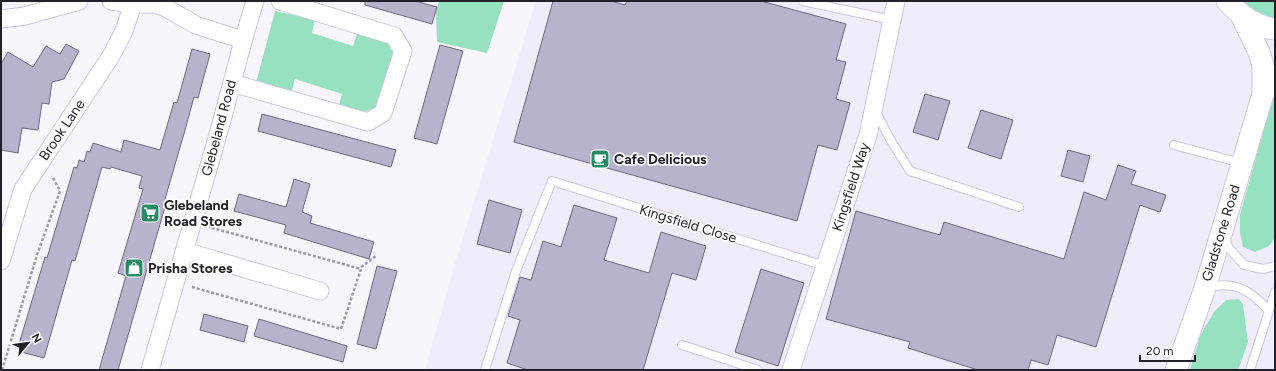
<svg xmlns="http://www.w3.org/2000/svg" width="1276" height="371" font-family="Figtree,sans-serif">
  <rect width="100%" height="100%" fill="#f8f6fc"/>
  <path fill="#f0ecfa" d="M 536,1 L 1237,1 L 1275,7 L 1275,370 L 425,370 L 456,260 Z"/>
  <path fill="#96e1bf" d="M 439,1 L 504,1 L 487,53 L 437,42 L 436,13 Z
    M 1241,1 L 1275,1 L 1275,19 L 1255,12 Z
    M 275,11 L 315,20 L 312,33 L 353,46 L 357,34 L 390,43 L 395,53 L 378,106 L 362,113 L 339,105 L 342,94 L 295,79 L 291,94 L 256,83 Z
    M 1275,89 L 1275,237 L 1269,246 L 1255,252 L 1243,247 L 1240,233 L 1240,215 Z
    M 1239,299 L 1243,305 L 1248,342 L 1238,370 L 1190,370 L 1200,336 L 1214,312 L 1226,300 Z"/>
  <path fill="#b9b2cc" stroke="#6f687f" d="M 365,1 L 415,1 L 437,7 L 432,24 L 365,5 Z
    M 553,1 L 611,1 L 625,5 L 627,1 L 761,1 L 846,24 L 836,60 L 846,62 L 836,99 L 850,103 L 837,150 L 818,145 L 797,221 L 514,142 Z
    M 66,44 L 79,51 L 64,79 L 52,82 L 49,104 L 42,103 L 38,130 L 22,128 L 18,153 L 1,150 L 1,64 L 8,52 L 33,67 L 46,46 L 60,54 Z
    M 440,45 L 463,51 L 437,144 L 414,138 Z
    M 192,49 L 210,54 L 198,98 L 194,97 L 185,130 L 163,206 L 165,207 L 118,370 L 99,370 L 126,276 L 118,273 L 143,189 L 139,188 L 142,176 L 111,167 L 110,169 L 102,167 L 75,261 L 72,260 L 44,358 L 21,352 L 23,345 L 19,344 L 45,257 L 47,258 L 74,167 L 77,168 L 79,160 L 84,162 L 87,151 L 90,152 L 93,143 L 121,152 L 124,140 L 160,150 L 174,102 L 177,103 Z
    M 925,94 L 950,101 L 938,140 L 913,132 Z
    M 981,110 L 1013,120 L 1001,159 L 968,148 Z
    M 262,114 L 396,150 L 391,167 L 258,131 Z
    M 1068,150 L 1090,156 L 1083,182 L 1061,176 Z
    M 1118,165 L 1136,171 L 1131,184 L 1166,195 L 1160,212 L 1140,205 L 1096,347 L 1057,335 L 1048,365 L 1031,360 L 1028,370 L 978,370 L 908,348 L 910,342 L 826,319 L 856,211 L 940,235 L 944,222 L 1064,259 L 1084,192 L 1106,200 Z
    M 294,179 L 310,184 L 302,212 L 312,216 L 310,223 L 374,242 L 369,259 L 284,233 L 286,225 L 234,211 L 239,194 L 286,207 Z
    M 489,200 L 522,210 L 510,253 L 477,244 Z
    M 574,205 L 617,218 L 604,260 L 649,273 L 661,232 L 706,246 L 696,280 L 672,273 L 643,370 L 528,370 L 507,363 L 520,320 L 508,316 L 520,277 L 531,280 L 543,241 L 561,247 Z
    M 377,266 L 397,271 L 376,349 L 357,344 Z
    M 761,269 L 804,283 L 778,366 L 735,352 Z
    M 204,314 L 248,326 L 244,342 L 200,330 Z
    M 259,319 L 347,346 L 343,362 L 254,336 Z"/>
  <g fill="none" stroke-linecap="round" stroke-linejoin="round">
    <g stroke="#cec6e1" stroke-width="10">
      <path id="service" d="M 803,1 L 892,20
        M 875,110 L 890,139 L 910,171 L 1019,207
        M 1174,145 L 1241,163
        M 1225,237 L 1228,247 L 1244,265 L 1263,269 L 1275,266
        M 1207,287 C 1236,281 1250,290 1269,311
        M 682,345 L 758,370
        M 485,370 L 516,271 L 552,181 L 825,266
        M 1250,370 L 1275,292"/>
    </g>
    <g stroke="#cec6e1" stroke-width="19">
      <path id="minor" d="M 111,1 L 133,4 L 155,4 L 166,8 L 196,25 L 242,40
        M 1,19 L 25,16 L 79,1
        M 232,83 L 368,122 L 383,113 L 403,51 L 394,36 L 280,1
        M 185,251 L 320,291
        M 1,261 L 23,189 L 111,56 L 124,31 L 134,1
        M 150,370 C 174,288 198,206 221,124 C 232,83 242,42 255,1
        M 791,370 L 868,135 L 896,1"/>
    </g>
    <g stroke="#cec6e1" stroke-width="23">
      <path id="tertiary" d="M 1227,1 C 1240,15 1255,27 1275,29
        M 1241,15 L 1259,52 L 1263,66 L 1263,94
        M 1176,370 L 1205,288 L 1263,94 L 1275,75"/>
    </g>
    <path stroke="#9e9ba3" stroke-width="2.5" stroke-dasharray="3 2" stroke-linecap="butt" d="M 361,267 L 376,256
      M 192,287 L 341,329 L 361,269 L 209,227
      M 2,370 L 37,255 L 60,191 L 52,176"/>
    <use href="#service" stroke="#fff" stroke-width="8"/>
    <use href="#minor" stroke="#fff" stroke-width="17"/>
    <use href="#tertiary" stroke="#fff" stroke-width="21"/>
  </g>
  <defs>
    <g id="cafe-square" transform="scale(1)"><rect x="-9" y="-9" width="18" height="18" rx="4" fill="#278b66" stroke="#fff"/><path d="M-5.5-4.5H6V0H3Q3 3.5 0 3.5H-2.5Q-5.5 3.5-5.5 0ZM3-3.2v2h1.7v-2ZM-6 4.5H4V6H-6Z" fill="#fff"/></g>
    <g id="supermarket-square" transform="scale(1)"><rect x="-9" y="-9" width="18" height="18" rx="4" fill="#278b66" stroke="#fff"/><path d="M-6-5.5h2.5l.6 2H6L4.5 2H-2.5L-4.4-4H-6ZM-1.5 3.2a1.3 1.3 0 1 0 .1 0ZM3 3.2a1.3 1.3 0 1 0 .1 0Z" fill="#fff"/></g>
    <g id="shop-square" transform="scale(1)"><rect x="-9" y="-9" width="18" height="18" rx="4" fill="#278b66" stroke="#fff"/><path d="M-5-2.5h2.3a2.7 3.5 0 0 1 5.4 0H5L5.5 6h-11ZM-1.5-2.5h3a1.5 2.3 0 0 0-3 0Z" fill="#fff"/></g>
  </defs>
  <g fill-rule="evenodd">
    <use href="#cafe-square" x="600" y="159"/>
    <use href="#supermarket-square" x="150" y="213"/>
    <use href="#shop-square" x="134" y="268"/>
  </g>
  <g text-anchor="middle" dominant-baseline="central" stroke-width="3.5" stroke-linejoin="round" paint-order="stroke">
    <g font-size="14" fill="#23202a" stroke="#fff">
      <text transform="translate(219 128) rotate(-75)">Glebeland Road</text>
      <text transform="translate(62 130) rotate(-56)">Brook Lane</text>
      <text transform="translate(851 187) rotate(-72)">Kingsfield Way</text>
      <text transform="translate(688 224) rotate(17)">Kingsfield Close</text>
      <text transform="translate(1221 233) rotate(-73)">Gladstone Road</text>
    </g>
    <g font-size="14" font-weight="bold" fill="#23202a" stroke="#fff" text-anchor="start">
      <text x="614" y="159">Cafe Delicious</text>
      <text x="164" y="205">Glebeland<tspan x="164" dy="16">Road Stores</tspan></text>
      <text x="148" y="268">Prisha Stores</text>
    </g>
  </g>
  <rect width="1276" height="371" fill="none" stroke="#23202a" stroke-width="4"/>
  <g transform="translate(28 343) rotate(61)" stroke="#ffffff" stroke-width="3" paint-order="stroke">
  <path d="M0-3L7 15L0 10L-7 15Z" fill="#23202a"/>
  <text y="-6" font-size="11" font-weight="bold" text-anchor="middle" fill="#23202a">N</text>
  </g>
  <path d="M1140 355v6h55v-6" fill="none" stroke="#23202a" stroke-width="2"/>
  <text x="1146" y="355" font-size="12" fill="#23202a" stroke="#ffffff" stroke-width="3" paint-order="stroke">20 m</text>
</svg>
